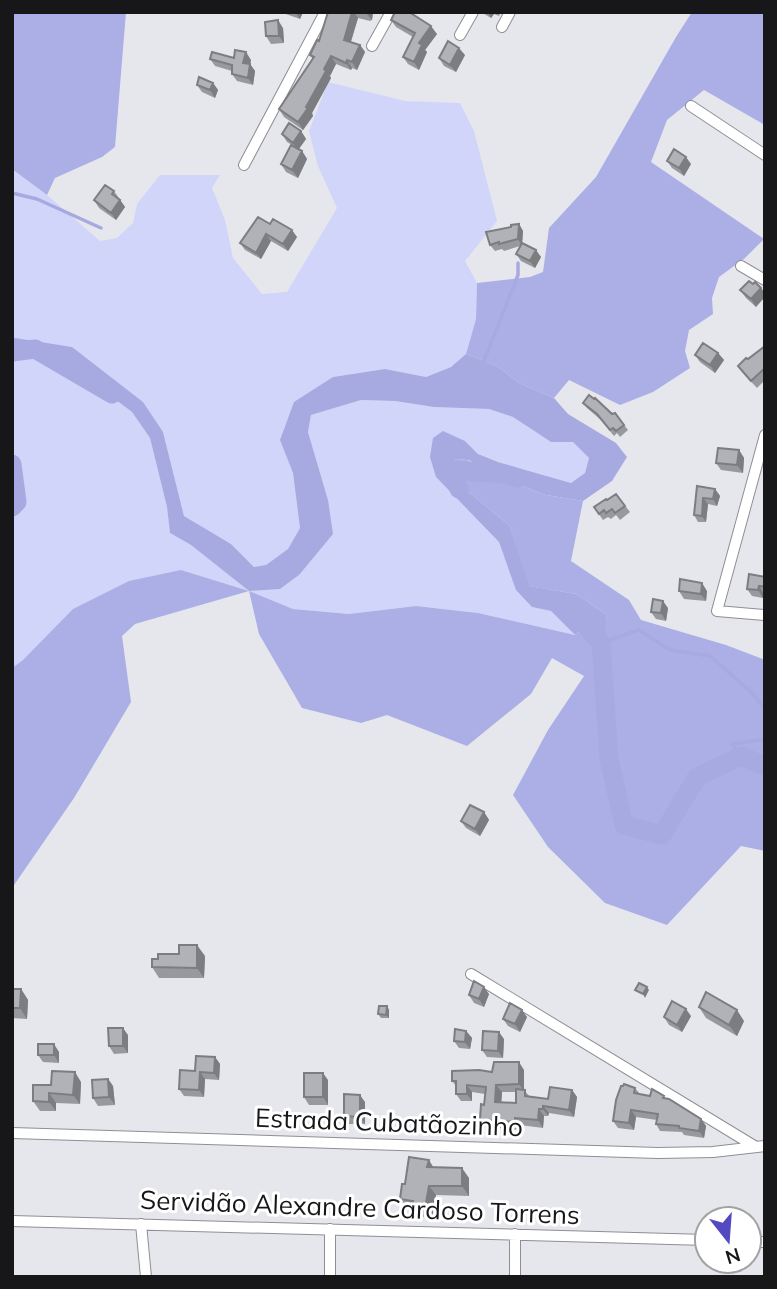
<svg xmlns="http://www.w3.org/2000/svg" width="777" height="1289" font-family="Mulish,sans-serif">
  <rect width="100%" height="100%" fill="#e6e7ed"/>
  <path fill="#d1d5f9" d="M 328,82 L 405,101 L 460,103 L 474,131 L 497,221 L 465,261 L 477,283 L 476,319 L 466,354 L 451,367 L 426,377 L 385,369 L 333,377 L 281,440 L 293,473 L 300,528 L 288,549 L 266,565 L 254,567 L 231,544 L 184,516 L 163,432 L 72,347 L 12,339 L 12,169 L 47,195 L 100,241 L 117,238 L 133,223 L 137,204 L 160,175 L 220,175 L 212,188 L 225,220 L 233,258 L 262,294 L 287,292 L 337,208 L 318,166 L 309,131 Z
    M 17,354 L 63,360 L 132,412 L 150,438 L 167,507 L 170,533 L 191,545 L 249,591 L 280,589 L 299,575 L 328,500 L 308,432 L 311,415 L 361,400 L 395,401 L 434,407 L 489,409 L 513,417 L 551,442 L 573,442 L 589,458 L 585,473 L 571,483 L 498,462 L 478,454 L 465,441 L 436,477 L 499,542 L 504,556 L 532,607 L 551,611 L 575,635 L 478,613 L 416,606 L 349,614 L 293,609 L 249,591 L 181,570 L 23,660 L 12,668 L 12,355 Z"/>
  <path fill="#abafe6" d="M 12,12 L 126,12 L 115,147 L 102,157 L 55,178 L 47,195 L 12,169 Z
    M 692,12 L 765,12 L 765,125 L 704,90 L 667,120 L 651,162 L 764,239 L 745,258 L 719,277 L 712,298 L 713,314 L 689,330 L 685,351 L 690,368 L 653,392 L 620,405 L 569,380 L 554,398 L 519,383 L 497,366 L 466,354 L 476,319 L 477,283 L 530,277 L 543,272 L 549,228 L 596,177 L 676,37 Z
    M 456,459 L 467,460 L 512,482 L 546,495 L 583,501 L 571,561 L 629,600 L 641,620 L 726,645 L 765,660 L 765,851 L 741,846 L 667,925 L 605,903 L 548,847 L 513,795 L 548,730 L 584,676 L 552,658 L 531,694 L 467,746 L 387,715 L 361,723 L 302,708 L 259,634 L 249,591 L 135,624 L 122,636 L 131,702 L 74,798 L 12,888 L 12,668 L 23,660 L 73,609 L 129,581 L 181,570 L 249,591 L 293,609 L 349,614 L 416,606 L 478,613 L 575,635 L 591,623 L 601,654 L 607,615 L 576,594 L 528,586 L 510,526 L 465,489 L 453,465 Z"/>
  <path fill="#a6aae1" d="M 15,338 L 72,347 L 143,402 L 163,432 L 184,516 L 231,544 L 254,567 L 266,565 L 288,549 L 300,528 L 293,473 L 280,440 L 294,402 L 333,377 L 385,369 L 426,377 L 451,367 L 466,354 L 497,366 L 519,383 L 554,398 L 568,414 L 616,443 L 627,457 L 612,481 L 583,501 L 546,495 L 512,482 L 468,460 L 456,459 L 453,465 L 465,489 L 510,526 L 529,586 L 576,594 L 607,615 L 602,656 L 591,623 L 575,635 L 551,611 L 532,607 L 516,590 L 499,542 L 436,477 L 430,457 L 433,438 L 443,431 L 465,441 L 478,454 L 498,462 L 571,483 L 585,473 L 589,458 L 573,442 L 551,442 L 513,417 L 489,409 L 434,407 L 395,401 L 361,400 L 311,415 L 308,432 L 328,500 L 333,534 L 299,575 L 280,589 L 249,591 L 191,545 L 170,533 L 167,507 L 150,438 L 132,412 L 63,360 L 17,354 L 12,355 L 12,339 Z"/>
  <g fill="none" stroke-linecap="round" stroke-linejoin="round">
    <path stroke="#a6aae1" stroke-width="3.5" d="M 12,193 L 37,199 L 101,228
      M 483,363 L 518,275 L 518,263
      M 601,643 L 639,630 L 670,650 L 710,656 L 751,692 L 765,708
      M 741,756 L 732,744 L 765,739"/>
    <path stroke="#a6aae1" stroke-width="19" d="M 12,352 L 35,349 L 112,394
      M 12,464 L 17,502 L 12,507
      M 459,489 L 451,470 L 505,474 L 518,478
      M 570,609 L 572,609 L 601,643 L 609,759 L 624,825 L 662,835 L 697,777 L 741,756 L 765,766"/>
    <g stroke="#8e8f94" stroke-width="12">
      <path id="minor" d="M 502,27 L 510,12
        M 460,35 L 473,12
        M 372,46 L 391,12
        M 691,106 L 765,155
        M 244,165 L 325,12
        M 741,266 L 765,280
        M 765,435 L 717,611 L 765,615
        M 471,974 L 756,1147
        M 12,1133 L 658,1153 L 713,1152 L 765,1146
        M 12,1221 L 707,1240
        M 141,1224 L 146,1277
        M 749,1242 L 765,1242
        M 330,1277 L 330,1229
        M 515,1277 L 515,1234"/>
    </g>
    <use href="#minor" stroke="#fff" stroke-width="10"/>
  </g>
  <path fill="#98999e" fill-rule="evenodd" d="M 280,12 L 303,12 L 300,19 Z
    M 328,12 L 373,12 L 372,20 L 370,21 L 358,18 L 351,42 L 360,45 L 365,52 L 357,70 L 352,68 L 351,70 L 336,64 L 330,76 L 331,78 L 312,113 L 313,116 L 303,130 L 284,117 L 279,109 L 313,59 L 310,55 L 319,41 Z
    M 481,12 L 501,12 L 499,16 L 494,14 L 491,18 Z
    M 391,20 L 437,34 L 425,50 L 427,52 L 419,70 L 408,64 L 403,57 L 413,37 L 396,27 Z
    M 283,28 L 284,43 L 271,44 L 266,36 Z
    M 465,55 L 456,72 L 444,66 L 439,58 Z
    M 234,58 L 251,60 L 250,64 L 255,71 L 253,85 L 237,81 L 232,74 L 232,71 L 215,66 L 210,59 Z
    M 213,83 L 218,90 L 215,98 L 202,92 L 197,85 Z
    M 301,131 L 306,139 L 299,149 L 302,151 L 307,159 L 298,178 L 286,172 L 281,164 L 292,145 L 287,142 L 282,134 Z
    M 667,161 L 691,164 L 684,176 L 672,168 Z
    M 114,191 L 125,207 L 116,220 L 99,208 L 94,200 Z
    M 270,224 L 297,237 L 288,251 L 271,241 L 261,259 L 245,250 L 240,243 Z
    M 519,224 L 523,231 L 522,243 L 541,257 L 535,268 L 521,261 L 516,254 L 520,246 L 504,251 L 502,249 L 495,251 L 490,245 Z
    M 753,284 L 756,307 L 746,298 L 740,290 Z
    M 765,346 L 765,380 L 757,388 L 743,373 L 738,366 Z
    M 718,353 L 724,360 L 715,373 L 700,362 L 695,355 Z
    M 583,403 L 612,414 L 615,413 L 628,430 L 620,437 L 617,433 L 614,436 L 601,420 L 587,408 Z
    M 739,450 L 744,458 L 743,473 L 721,470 L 716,463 Z
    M 697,486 L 715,489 L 720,496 L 717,506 L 708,504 L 706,522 L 698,522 L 694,515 Z
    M 616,494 L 630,512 L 620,520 L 616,515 L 611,519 L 608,517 L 603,520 L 594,507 L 607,500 Z
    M 765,577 L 765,594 L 763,598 L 752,596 L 747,589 Z
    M 679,591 L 707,591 L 706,601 L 684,599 Z
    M 668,608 L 666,621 L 656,619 L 651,612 Z
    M 484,812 L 489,820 L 480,836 L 466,828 L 461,821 Z
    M 179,954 L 205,956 L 204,978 L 159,978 L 152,967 L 158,959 Z
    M 12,989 L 21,989 L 28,1000 L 27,1019 L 12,1018 Z
    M 489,994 L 484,1007 L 474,1003 L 469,995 Z
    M 387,1006 L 389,1010 L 389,1018 L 381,1018 L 378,1014 Z
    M 699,1007 L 744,1021 L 737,1036 L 706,1018 Z
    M 691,1016 L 682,1032 L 669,1025 L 664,1017 Z
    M 527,1017 L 520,1032 L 508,1026 L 503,1019 Z
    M 466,1031 L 472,1038 L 470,1049 L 459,1048 L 454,1041 Z
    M 128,1035 L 128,1053 L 114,1054 L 109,1046 Z
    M 504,1039 L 503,1058 L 487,1057 L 482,1050 Z
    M 59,1052 L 59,1063 L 43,1062 L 38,1055 Z
    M 215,1057 L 220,1064 L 219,1080 L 205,1079 L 204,1097 L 184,1096 L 179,1089 L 195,1071 Z
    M 524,1070 L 524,1090 L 530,1097 L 548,1099 L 572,1090 L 577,1097 L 574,1117 L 549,1113 L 548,1116 L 544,1116 L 543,1128 L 520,1125 L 520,1130 L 486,1127 L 480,1120 L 484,1105 L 485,1094 L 472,1092 L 472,1101 L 461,1101 L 456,1094 L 456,1086 L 452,1081 L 492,1072 ZM 502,1092 L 516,1092 L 516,1103 L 501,1102 Z
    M 108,1079 L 113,1086 L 115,1105 L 98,1106 L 93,1098 Z
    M 328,1080 L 328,1105 L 309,1105 L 304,1097 Z
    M 81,1082 L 80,1104 L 56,1103 L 56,1111 L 40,1111 L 33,1101 L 51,1085 Z
    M 635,1088 L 640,1094 L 666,1099 L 701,1119 L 706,1126 L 704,1138 L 684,1135 L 682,1132 L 660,1131 L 656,1124 L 657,1120 L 636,1117 L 634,1130 L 618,1128 L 613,1121 Z
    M 365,1102 L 365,1124 L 349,1124 L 344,1116 Z
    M 434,1167 L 469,1178 L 469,1196 L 436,1195 L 432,1218 L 419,1216 L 415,1210 L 407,1209 L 400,1199 L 405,1184 Z"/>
  <path fill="#7c7d81" d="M 295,12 L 303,12 L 300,19 Z
    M 352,12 L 354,12 L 358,18 L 349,47 L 344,40 Z
    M 367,12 L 373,12 L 372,20 L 366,13 Z
    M 488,12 L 493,12 L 494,14 L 491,18 Z
    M 278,20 L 283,28 L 284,43 L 279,36 Z
    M 431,26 L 437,34 L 425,50 L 427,52 L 419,70 L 414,62 L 419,43 Z
    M 360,45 L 365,52 L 357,70 L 352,62 Z
    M 459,48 L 465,55 L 456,72 L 450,65 Z
    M 246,52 L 251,60 L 249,70 L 243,63 Z
    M 331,56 L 336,64 L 330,76 L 324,69 Z
    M 347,60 L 352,68 L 351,70 L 346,63 Z
    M 250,64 L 255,71 L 253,85 L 248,78 Z
    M 326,71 L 331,78 L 312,113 L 313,116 L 303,130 L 298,122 Z
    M 213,83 L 218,90 L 215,98 L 210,90 Z
    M 301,131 L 306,139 L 298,150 L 293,143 Z
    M 302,151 L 307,159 L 298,178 L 292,170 Z
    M 686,157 L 691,164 L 684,176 L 679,168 Z
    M 120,200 L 125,207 L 116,220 L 111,213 Z
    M 519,224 L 523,231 L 522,246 L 518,239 Z
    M 292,230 L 297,237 L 288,251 L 283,244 Z
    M 266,234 L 271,241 L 261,259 L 256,253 Z
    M 536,250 L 541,257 L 535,268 L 530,261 Z
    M 761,288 L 765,293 L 765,297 L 756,307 L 751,299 Z
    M 718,353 L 724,360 L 715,373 L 710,365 Z
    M 739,450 L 744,458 L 743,473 L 737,465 Z
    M 715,489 L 720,496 L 717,506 L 713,499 Z
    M 703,498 L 708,504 L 706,522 L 702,516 Z
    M 702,583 L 707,591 L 706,601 L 701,594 Z
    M 759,586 L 764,594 L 763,598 L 758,590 Z
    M 663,601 L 668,608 L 666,621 L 661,613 Z
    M 484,812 L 489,820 L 480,836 L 475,829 Z
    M 197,945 L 205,956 L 204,978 L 197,968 Z
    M 484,987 L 489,994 L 484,1007 L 479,999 Z
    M 647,987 L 649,990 L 645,998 L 643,994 Z
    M 21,989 L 28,1000 L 27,1019 L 20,1008 Z
    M 387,1006 L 389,1010 L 389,1018 L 386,1015 Z
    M 686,1009 L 691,1016 L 682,1032 L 677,1025 Z
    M 522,1010 L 527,1017 L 520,1032 L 515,1024 Z
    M 737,1010 L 744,1021 L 737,1036 L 729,1025 Z
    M 123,1028 L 128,1035 L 128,1053 L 123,1046 Z
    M 466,1031 L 472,1038 L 470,1049 L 465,1042 Z
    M 499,1032 L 504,1039 L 503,1058 L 498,1051 Z
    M 54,1044 L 59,1052 L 59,1063 L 54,1055 Z
    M 215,1057 L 220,1064 L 219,1080 L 214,1073 Z
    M 519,1062 L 524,1070 L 524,1091 L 519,1084 Z
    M 75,1072 L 81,1082 L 80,1104 L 73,1095 Z
    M 200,1072 L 205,1079 L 204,1097 L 199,1090 Z
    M 323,1073 L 328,1080 L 328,1105 L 323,1097 Z
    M 108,1079 L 113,1086 L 115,1105 L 109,1097 Z
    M 467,1085 L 472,1092 L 472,1101 L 467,1094 Z
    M 496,1085 L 502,1092 L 501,1110 L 495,1102 Z
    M 572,1090 L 577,1097 L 574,1117 L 569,1110 Z
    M 49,1093 L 56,1103 L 56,1111 L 49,1102 Z
    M 360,1095 L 365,1102 L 365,1124 L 360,1117 Z
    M 543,1106 L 549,1113 L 548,1116 L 543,1109 Z
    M 539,1109 L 544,1116 L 543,1128 L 538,1120 Z
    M 631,1110 L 636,1117 L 634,1130 L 629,1123 Z
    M 515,1118 L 520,1125 L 520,1130 L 515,1122 Z
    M 701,1119 L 706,1126 L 704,1138 L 699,1131 Z
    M 429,1160 L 435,1170 L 427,1167 Z
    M 462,1168 L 469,1178 L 469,1196 L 462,1186 Z
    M 429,1186 L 436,1195 L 432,1218 L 425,1208 Z"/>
  <path fill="#b1b2b8" stroke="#7c7d81" stroke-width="2" d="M 328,12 L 352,12 L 344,40 L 360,45 L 352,62 L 347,60 L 346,63 L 331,56 L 324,69 L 326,71 L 306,107 L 308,108 L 298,122 L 279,109 L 314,57 L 310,55 L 317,40 L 319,41 Z
    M 395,12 L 409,12 L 431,26 L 419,43 L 422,45 L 414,62 L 403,57 L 415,33 L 391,20 Z
    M 278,20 L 279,36 L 266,36 L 265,22 Z
    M 448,41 L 459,48 L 450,65 L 439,58 Z
    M 235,50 L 246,52 L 243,63 L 250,64 L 248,78 L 232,74 L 232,65 L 210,59 L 212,52 L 234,58 Z
    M 199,77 L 213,83 L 210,90 L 197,85 Z
    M 289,123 L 301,131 L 293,143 L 282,134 Z
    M 291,145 L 302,151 L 292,170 L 281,164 Z
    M 674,149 L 686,157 L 679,168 L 667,161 Z
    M 105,185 L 114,191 L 112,194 L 120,200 L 111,213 L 94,200 Z
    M 258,217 L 270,224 L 273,219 L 292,230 L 283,244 L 266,234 L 256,253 L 240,243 Z
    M 519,224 L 518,239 L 499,244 L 499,242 L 490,245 L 486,232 L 511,227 L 511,225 Z
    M 522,243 L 536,250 L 530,261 L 516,254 Z
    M 749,281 L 753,284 L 755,282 L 761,288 L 751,299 L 740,290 Z
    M 703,343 L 718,353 L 710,365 L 695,355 Z
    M 765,346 L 765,368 L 751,381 L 738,366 L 746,358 L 748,359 Z
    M 589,395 L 594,399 L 595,398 L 612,414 L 615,413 L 624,425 L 616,431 L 613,428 L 610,430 L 597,414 L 583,403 Z
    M 718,448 L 739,450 L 737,465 L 716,463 Z
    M 697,486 L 715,489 L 713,499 L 703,498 L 702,516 L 694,515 Z
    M 616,494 L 625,506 L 615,513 L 612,509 L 606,513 L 604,510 L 599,514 L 594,507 L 606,499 L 607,500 Z
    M 749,574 L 765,577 L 765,587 L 759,586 L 758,590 L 747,589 Z
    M 680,579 L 702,583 L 701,594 L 679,591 Z
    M 653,599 L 663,601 L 661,613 L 651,612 Z
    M 470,805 L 484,812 L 475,829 L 461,821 Z
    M 179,945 L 197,945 L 197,968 L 152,967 L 152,959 L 158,959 L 158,954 L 179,954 Z
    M 474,981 L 484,987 L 479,999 L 469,995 Z
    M 639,983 L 647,987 L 643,994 L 635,990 Z
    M 12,989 L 21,989 L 20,1008 L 12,1008 Z
    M 706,992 L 737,1010 L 729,1025 L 699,1007 Z
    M 672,1001 L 686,1009 L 677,1025 L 664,1017 Z
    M 510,1003 L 522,1010 L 515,1024 L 503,1019 Z
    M 379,1006 L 387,1006 L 386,1015 L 378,1014 Z
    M 108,1028 L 123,1028 L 123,1046 L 109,1046 Z
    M 455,1029 L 466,1031 L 465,1042 L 454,1041 Z
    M 483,1031 L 499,1032 L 498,1051 L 482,1050 Z
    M 38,1044 L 54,1044 L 54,1055 L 38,1055 Z
    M 196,1056 L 215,1057 L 214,1073 L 200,1072 L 199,1090 L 179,1089 L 180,1070 L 195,1071 Z
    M 494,1062 L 519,1062 L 519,1084 L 496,1085 L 495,1102 L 516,1103 L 516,1089 L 525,1090 L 525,1096 L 548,1099 L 550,1087 L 572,1090 L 569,1110 L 543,1106 L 543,1109 L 539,1109 L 538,1120 L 515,1118 L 515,1122 L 480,1120 L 481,1104 L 484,1105 L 486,1087 L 467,1085 L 467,1094 L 456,1094 L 456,1081 L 452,1081 L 452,1071 L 479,1070 L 492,1072 Z
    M 52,1071 L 75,1072 L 73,1095 L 49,1093 L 49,1102 L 33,1101 L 33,1085 L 51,1085 Z
    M 304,1073 L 323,1073 L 323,1097 L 304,1097 Z
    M 108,1079 L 109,1097 L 93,1098 L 92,1080 Z
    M 624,1084 L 635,1088 L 634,1093 L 650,1096 L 652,1089 L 664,1096 L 663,1098 L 669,1099 L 701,1119 L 699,1131 L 679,1128 L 679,1126 L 656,1124 L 658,1114 L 631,1110 L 629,1123 L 613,1121 L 616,1100 L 621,1086 L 623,1086 Z
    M 344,1094 L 360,1095 L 360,1117 L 344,1116 Z
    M 409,1157 L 429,1160 L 427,1167 L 462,1168 L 462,1186 L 429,1186 L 425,1208 L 412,1206 L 413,1201 L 400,1199 L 402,1184 L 405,1184 Z"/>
  <g text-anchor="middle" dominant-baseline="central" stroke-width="6" stroke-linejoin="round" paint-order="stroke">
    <g font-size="26" fill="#171719" stroke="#fff">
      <text transform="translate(389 1122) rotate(2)">Estrada Cubatãozinho</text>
      <text transform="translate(360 1207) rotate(2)">Servidão Alexandre Cardoso Torrens</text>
    </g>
  </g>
  <rect width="777" height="1289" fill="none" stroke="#171719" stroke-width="28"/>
  <g transform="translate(728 1240) rotate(163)"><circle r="33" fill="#ffffff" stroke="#a2a2a3" stroke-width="2"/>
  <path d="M0-5L12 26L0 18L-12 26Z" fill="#5349c1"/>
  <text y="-10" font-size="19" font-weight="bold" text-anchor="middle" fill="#171719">N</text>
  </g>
</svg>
